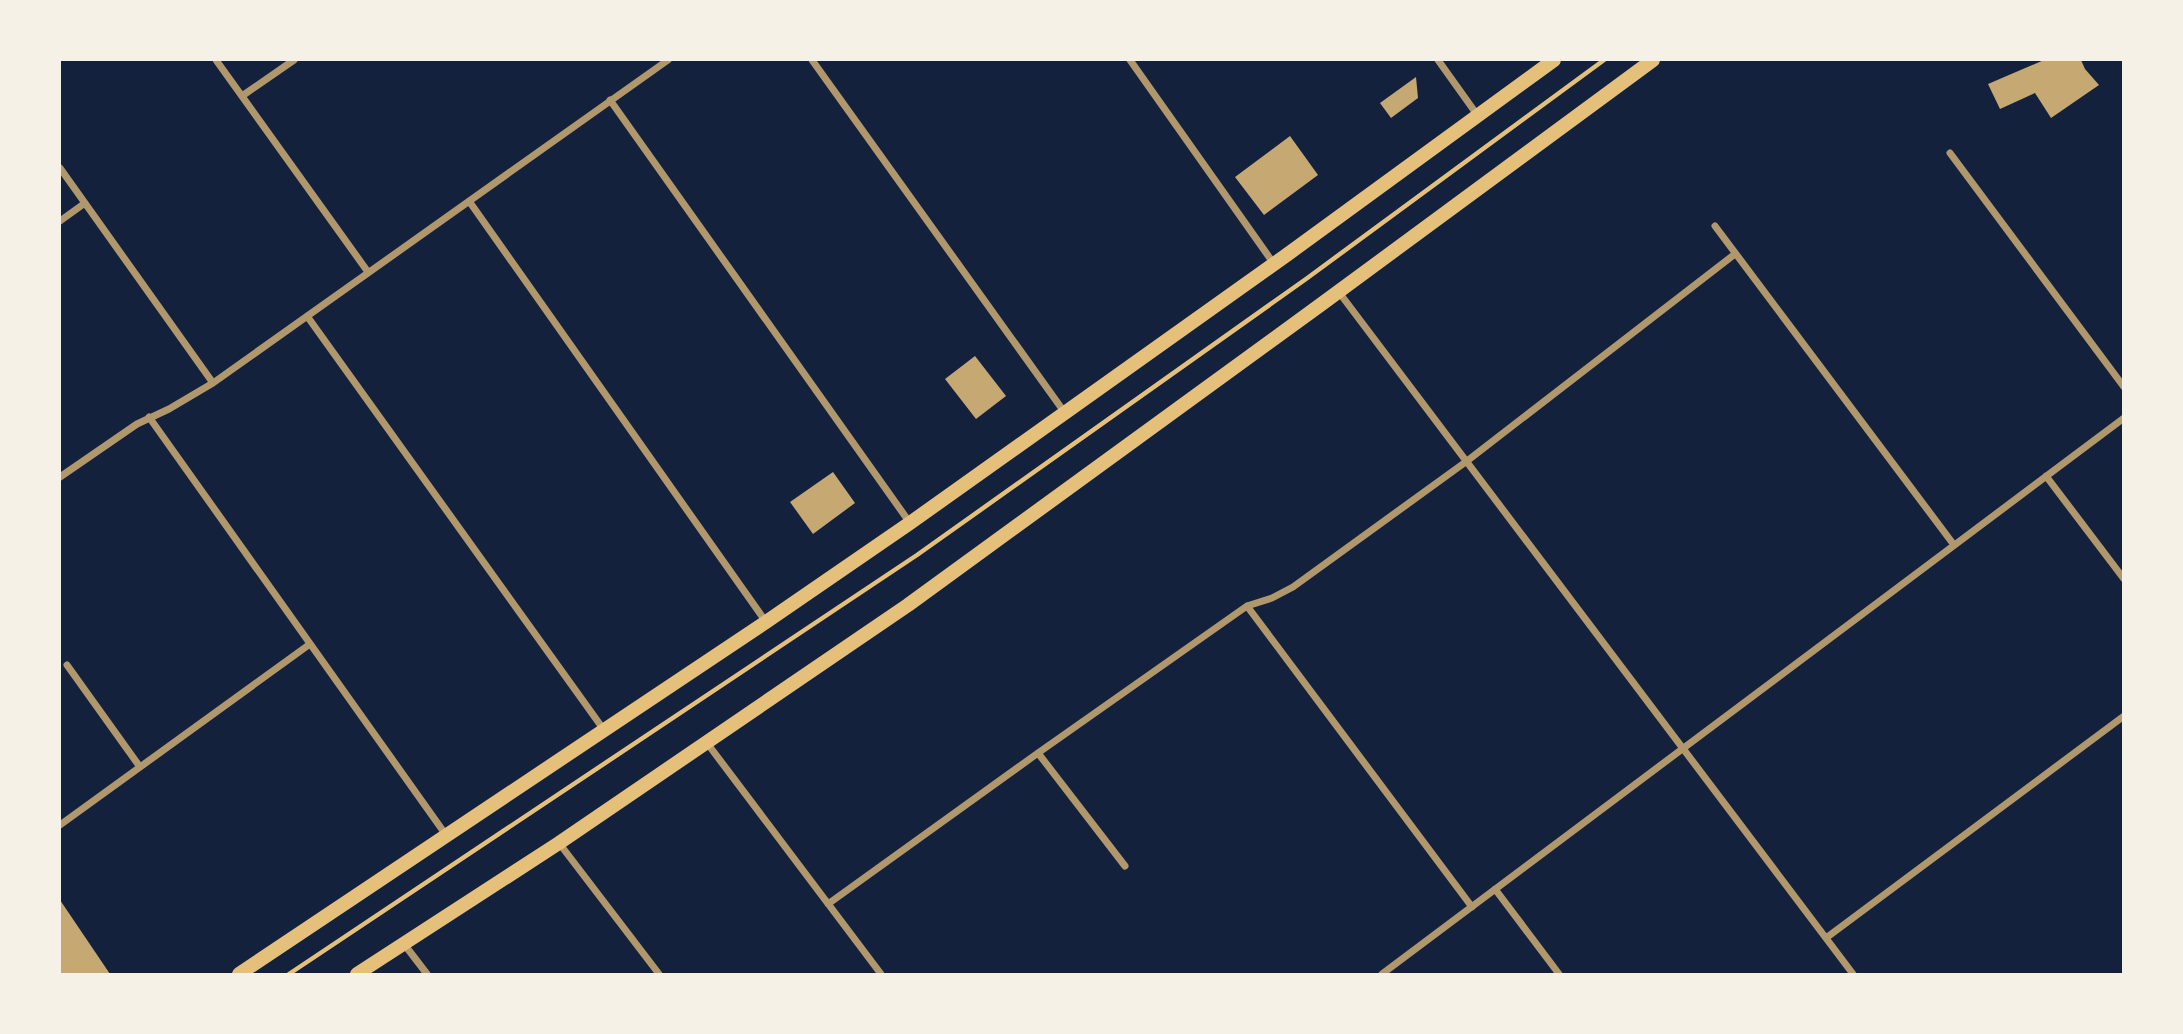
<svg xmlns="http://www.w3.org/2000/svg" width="2183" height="1034" font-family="Arial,sans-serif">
  <rect width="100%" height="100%" fill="#14213d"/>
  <path fill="#c6a872" d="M 2044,60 L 2081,60 L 2085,69 L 2099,85 L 2051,118 L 2035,93 L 2000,109 L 1988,84 Z
    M 1416,77 L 1418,98 L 1391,118 L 1380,103 Z
    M 1290,136 L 1318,175 L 1264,215 L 1235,177 Z
    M 975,356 L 1006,396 L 976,419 L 945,379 Z
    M 833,472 L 855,503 L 813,534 L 790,502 Z
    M 60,900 L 110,974 L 60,974 Z"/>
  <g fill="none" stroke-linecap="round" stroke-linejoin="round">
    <path stroke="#e5c07b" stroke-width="4.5" d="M 289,974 L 917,555 L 1306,279 L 1604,60"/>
    <path stroke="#b1986c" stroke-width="7" d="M 216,60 L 368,272
      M 812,60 L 1065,413
      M 1130,60 L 1274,264
      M 1438,60 L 1478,116
      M 242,96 L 294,60
      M 610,100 L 910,523
      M 1950,153 L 2124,387
      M 60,168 L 213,383
      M 469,201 L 766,622
      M 60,221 L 85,203
      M 1715,226 L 1954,545
      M 1338,291 L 1853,974
      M 307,316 L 604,730
      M 149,417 L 446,835
      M 2046,476 L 2124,579
      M 60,477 L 137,424 L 169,409 L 213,383 L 668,60
      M 1247,606 L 1472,907
      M 67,665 L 140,767
      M 707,743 L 881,974
      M 1038,753 L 1125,866
      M 60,825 L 310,644
      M 559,843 L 659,974
      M 1495,889 L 1559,974
      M 828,904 L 1038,753 L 1247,606 L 1272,598 L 1293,587 L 1467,461 L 1735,254
      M 1826,938 L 2124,716
      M 404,944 L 427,974
      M 1382,974 L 2124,418"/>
    <path stroke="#e5c07b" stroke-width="14" d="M 239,974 L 766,622 L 910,523 L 1288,254 L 1554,60
      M 357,974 L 559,843 L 908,605 L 1323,303 L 1653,60"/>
  </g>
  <rect width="2183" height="1034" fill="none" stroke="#f6f1e7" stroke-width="122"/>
</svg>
